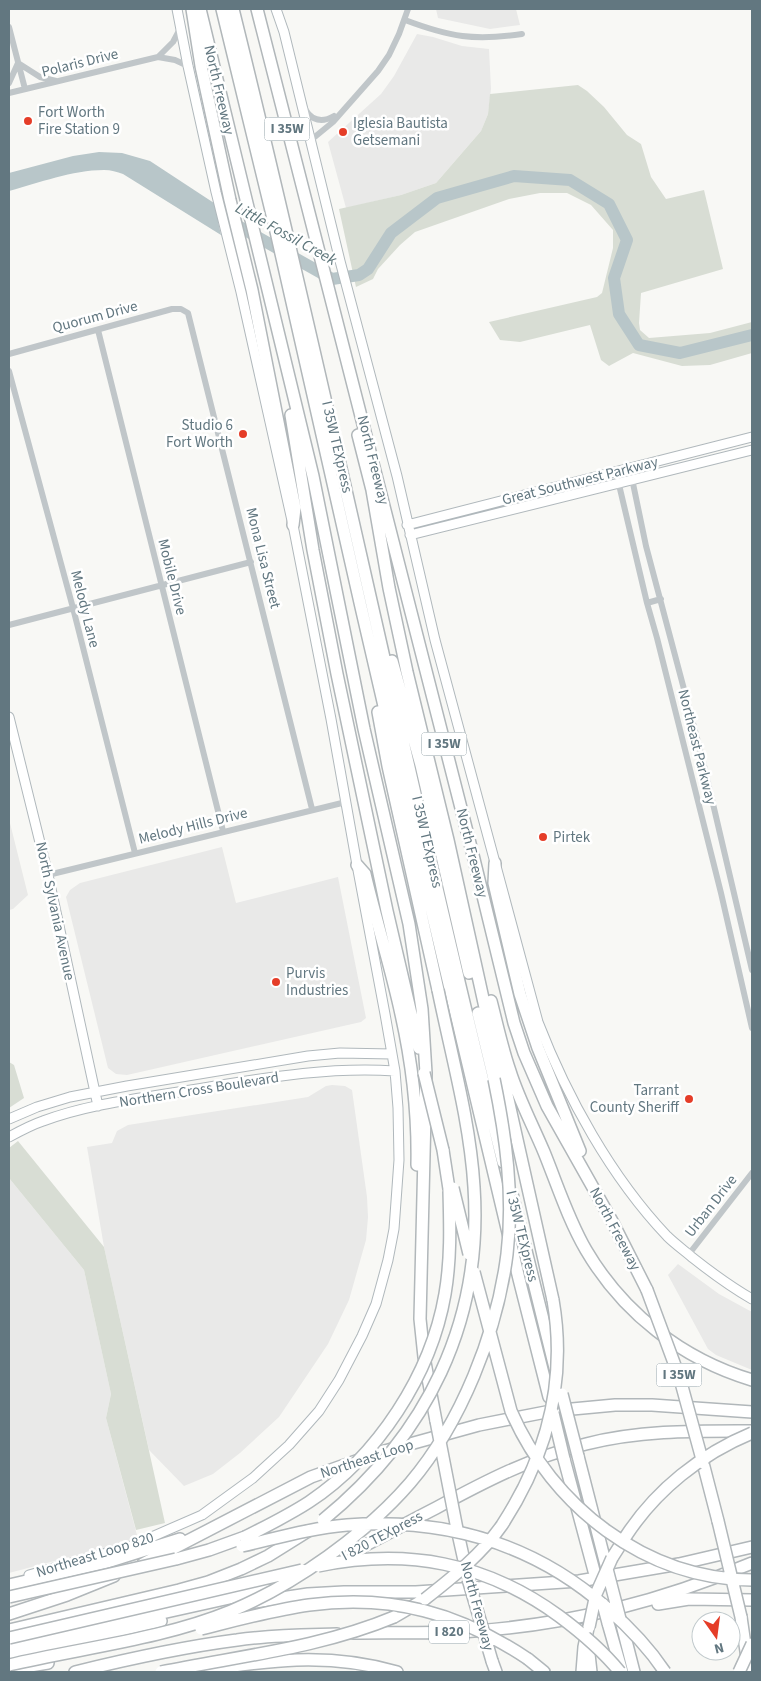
<svg xmlns="http://www.w3.org/2000/svg" width="761" height="1681" font-family="'Source Sans 3',sans-serif">
  <rect width="100%" height="100%" fill="#f8f8f5"/>
  <path fill="#e9e9e8" d="M 436,9 L 516,9 L 520,25 L 490,29 L 438,18 Z
    M 417,34 L 433,37 L 462,46 L 489,49 L 491,89 L 488,114 L 481,131 L 436,183 L 401,195 L 346,208 L 328,142 L 381,94 L 394,76 Z
    M 9,819 L 28,895 L 13,909 L 9,910 Z
    M 222,847 L 236,903 L 338,877 L 366,1018 L 361,1022 L 127,1075 L 116,1074 L 108,1068 L 66,897 L 70,890 L 80,883 Z
    M 332,1085 L 345,1086 L 352,1090 L 367,1197 L 368,1217 L 366,1240 L 349,1300 L 328,1344 L 279,1417 L 240,1453 L 213,1474 L 184,1486 L 149,1450 L 104,1247 L 87,1147 L 112,1143 L 117,1131 L 128,1125 L 308,1097 L 326,1086 Z
    M 9,1178 L 84,1270 L 111,1394 L 106,1418 L 138,1539 L 9,1573 Z
    M 678,1264 L 719,1294 L 752,1312 L 752,1370 L 716,1355 L 708,1349 L 668,1275 Z"/>
  <path fill="#d8ddd4" d="M 578,85 L 587,91 L 604,107 L 627,135 L 641,144 L 651,177 L 666,199 L 704,190 L 723,269 L 641,293 L 639,323 L 640,330 L 649,338 L 710,333 L 752,322 L 752,353 L 710,365 L 682,366 L 633,353 L 609,366 L 601,360 L 590,325 L 520,342 L 500,340 L 489,322 L 597,297 L 602,293 L 613,248 L 613,230 L 591,205 L 567,193 L 540,193 L 509,199 L 415,232 L 400,245 L 378,269 L 373,279 L 356,287 L 339,209 L 401,195 L 436,183 L 481,131 L 488,114 L 490,94 Z
    M 9,1062 L 14,1065 L 24,1098 L 9,1108 Z
    M 18,1141 L 104,1247 L 165,1523 L 136,1530 L 106,1418 L 111,1394 L 84,1270 L 9,1178 L 9,1148 Z"/>
  <path fill="#b8c6c9" d="M 99,152 L 122,153 L 150,161 L 214,203 L 221,235 L 123,174 C 117,172 111,170 104,170 C 72,170 39,183 9,191 L 9,173 L 73,156 Z"/>
  <g fill="none" stroke-linecap="round" stroke-linejoin="round">
    <path stroke="#b8c6c9" stroke-width="12" d="M 213,212 L 332,279 L 359,275 L 368,269 L 391,233 L 437,198 L 514,176 L 570,180 L 609,204 L 627,240 L 614,278 L 619,314 L 639,345 L 680,353 L 752,335"/>
    <g stroke="#b0b8bc" stroke-width="11">
      <path id="secondary" d="M 276,9 L 284,32 L 340,261 L 397,476 L 435,640 L 538,1022 C 567,1097 611,1177 667,1236 C 675,1244 685,1251 693,1258 C 712,1273 731,1287 752,1299
        M 407,525 L 752,437
        M 410,535 L 752,450
        M 9,717 L 48,875 L 98,1106
        M 9,1119 L 37,1107 L 70,1097 L 127,1086 L 308,1056 L 340,1053 L 392,1054
        M 9,1137 C 20,1131 31,1125 43,1121 C 88,1104 137,1099 184,1091 C 254,1080 324,1066 395,1071
        M 29,1575 L 131,1546 L 202,1515 L 253,1478 L 289,1445 L 319,1411 L 339,1380 L 362,1336 L 376,1304 L 388,1260 L 394,1229 L 399,1160 L 398,1108 L 395,1071 L 385,1014 L 357,865 L 331,719 L 293,525 L 241,292 L 216,192 L 188,66 L 177,9"/>
    </g>
    <g stroke="#b1b7ba" stroke-width="14">
      <path id="highway" d="M 192,9 L 201,66 L 230,200 L 252,290 L 295,508 L 293,525
        M 200,9 L 313,476 L 364,729 L 409,924 L 422,1009 L 426,1073 L 420,1319 L 424,1357 L 436,1421
        M 222,9 L 275,227 L 361,607 L 426,887 L 519,1279 L 549,1397
        M 233,9 C 328,392 407,779 503,1162
        M 257,9 L 473,855 L 514,1023 L 524,1053 L 547,1106 L 613,1223 L 647,1290
        M 291,415 L 313,550 L 337,674 L 387,911 L 419,1048
        M 358,435 L 372,490 L 389,588 L 407,672 L 448,840 L 488,1021 L 503,1077 L 553,1300
        M 392,661 L 421,765 L 469,973
        M 378,712 L 388,766 L 438,990
        M 495,863 L 494,883 L 520,994 L 538,1048 L 580,1151
        M 357,865 L 365,874 C 376,921 391,967 401,1014 C 412,1063 418,1115 417,1165
        M 491,1001 C 497,1024 502,1048 510,1071 C 518,1097 533,1126 544,1152 C 557,1184 568,1219 586,1250 C 623,1313 682,1359 752,1380
        M 478,1013 L 494,1079
        M 443,1150 L 449,1189
        M 512,1194 L 555,1368
        M 578,1456 L 607,1569
        M 564,1459 L 594,1571
        M 703,1463 L 718,1521
        M 457,1529 L 467,1574
        M 612,1558 L 626,1536
        M 176,1559 L 209,1550 L 245,1537
        M 332,1563 C 366,1545 401,1526 436,1508 C 484,1482 532,1457 586,1444 C 641,1430 696,1431 752,1431
        M 143,1564 L 311,1477 L 381,1452 L 479,1425 L 551,1411 L 615,1405 L 652,1405 L 752,1412
        M 9,1585 L 104,1563 L 180,1539
        M 255,1602 L 308,1594 L 344,1592 L 416,1592 L 579,1581 L 679,1564 L 752,1547
        M 658,1604 L 689,1599 L 752,1600
        M 9,1614 L 67,1595 L 114,1576
        M 394,1617 L 425,1599
        M 741,1617 L 749,1672
        M 621,1621 L 634,1672
        M 608,1623 L 622,1672
        M 9,1630 L 179,1590 L 208,1582 L 241,1569 L 268,1556 L 308,1531
        M 353,1633 C 393,1632 434,1634 474,1631 C 573,1624 661,1601 752,1563
        M 9,1647 L 234,1597 L 279,1583
        M 589,1654 L 591,1672
        M 9,1656 L 161,1621
        M 528,1659 L 544,1672
        M 492,1661 L 496,1672
        M 18,1668 L 48,1663
        M 75,1672 C 128,1659 182,1647 237,1640 C 270,1635 304,1635 337,1634
        M 192,1672 C 264,1661 325,1651 397,1672
        M 582,1672 L 584,1647 L 588,1628"/>
    </g>
    <path stroke="#c0c6c9" stroke-width="6" d="M 405,20 C 450,37 474,41 522,34
      M 9,27 L 25,89
      M 158,57 L 173,42 L 181,27
      M 9,83 L 18,63 L 40,77 L 56,81
      M 9,93 L 158,57 L 175,60 L 188,66
      M 305,109 C 312,121 322,123 334,116
      M 311,140 L 333,122 L 378,71 L 389,55 L 399,34 L 408,9
      M 98,330 L 223,831
      M 9,354 L 172,309 L 181,309 L 188,313 L 312,809
      M 9,371 L 73,608 L 135,853
      M 630,469 L 646,546 L 702,757 L 752,970
      M 616,472 L 647,603 L 657,638 L 721,893 L 752,1028
      M 647,603 L 661,599
      M 9,625 L 251,562
      M 48,875 L 346,802
      M 689,1254 L 752,1173"/>
    <use href="#secondary" stroke="#fff" stroke-width="9"/>
    <use href="#highway" stroke="#fff" stroke-width="11"/>
    <g stroke="#b1b7ba" stroke-width="14" stroke-linecap="butt">
      <path id="highway-bridge" d="M 424,1073 L 443,1150
        M 453,1188 L 469,1254
        M 474,1272 L 511,1411 C 552,1506 645,1579 752,1580
        M 647,1290 L 680,1379 L 703,1463
        M 562,1394 L 578,1456
        M 553,1413 L 564,1459
        M 436,1421 L 457,1529
        M 323,1520 C 427,1435 483,1322 474,1187 C 470,1121 451,1054 438,990
        M 718,1521 L 741,1617
        M 626,1536 C 656,1490 701,1454 752,1433
        M 245,1537 C 267,1526 289,1515 309,1502 C 378,1456 431,1375 445,1294 C 451,1259 450,1226 449,1191
        M 242,1546 C 277,1538 311,1528 347,1525 C 444,1518 533,1543 607,1608 C 629,1627 649,1648 665,1672
        M 318,1566 C 406,1548 485,1562 559,1616 C 582,1633 602,1650 620,1672
        M 607,1569 L 620,1619
        M 468,1579 L 492,1661
        M 9,1597 L 176,1559
        M 425,1599 C 453,1577 482,1554 502,1525 C 547,1456 567,1381 553,1300
        M 603,1604 L 608,1623
        M 589,1627 L 596,1594 L 612,1558
        M 201,1629 C 237,1620 273,1610 309,1605 C 392,1594 459,1613 528,1659
        M 9,1638 L 302,1570
        M 9,1665 C 81,1648 163,1639 231,1611 C 294,1585 366,1534 410,1483 C 461,1423 497,1333 507,1254 C 514,1196 506,1137 494,1079
        M 161,1672 C 239,1656 320,1648 394,1617
        M 739,1672 L 752,1644"/>
    </g>
    <use href="#highway-bridge" stroke="#fff" stroke-width="11"/>
  </g>
  <g fill="#e53d28" stroke="#fff" stroke-width="2">
    <circle cx="28" cy="121" r="5"/>
    <circle cx="343" cy="132" r="5"/>
    <circle cx="243" cy="434" r="5"/>
    <circle cx="543" cy="837" r="5"/>
    <circle cx="276" cy="982" r="5"/>
    <circle cx="689" cy="1099" r="5"/>
  </g>
  <g text-anchor="middle" dominant-baseline="central" stroke-width="5" stroke-linejoin="round" paint-order="stroke">
    <g fill="#fff" stroke="#91a0a6" stroke-width="1">
      <rect x="264.5" y="117.5" width="45" height="23" rx="4"/>
      <rect x="421.5" y="732.5" width="45" height="23" rx="4"/>
      <rect x="656.5" y="1363.5" width="45" height="23" rx="4"/>
      <rect x="429" y="1620.5" width="40" height="23" rx="4"/>
    </g>
    <g font-size="14" font-weight="bold" fill="#627780">
      <text x="287" y="129">I 35W</text>
      <text x="444" y="744">I 35W</text>
      <text x="679" y="1375">I 35W</text>
      <text x="449" y="1632">I 820</text>
    </g>
    <g font-size="15" fill="#627780" stroke="#fff">
      <text transform="translate(80 63) rotate(-14)">Polaris Drive</text>
      <text transform="translate(219 90) rotate(77)">North Freeway</text>
      <text transform="translate(95 317) rotate(-15)">Quorum Drive</text>
      <text transform="translate(337 447) rotate(77)">I 35W TEXpress</text>
      <text transform="translate(373 460) rotate(76)">North Freeway</text>
      <text transform="translate(580 481) rotate(-14)">Great Southwest Parkway</text>
      <text transform="translate(263 558) rotate(76)">Mona Lisa Street</text>
      <text transform="translate(172 577) rotate(76)">Mobile Drive</text>
      <text transform="translate(85 609) rotate(76)">Melody Lane</text>
      <text transform="translate(697 747) rotate(76)">Northeast Parkway</text>
      <text transform="translate(193 826) rotate(-14)">Melody Hills Drive</text>
      <text transform="translate(427 842) rotate(77)">I 35W TEXpress</text>
      <text transform="translate(472 853) rotate(76)">North Freeway</text>
      <text transform="translate(55 911) rotate(78)">North Sylvania Avenue</text>
      <text transform="translate(199 1090) rotate(-9)">Northern Cross Boulevard</text>
      <text transform="translate(711 1206) rotate(-52)">Urban Drive</text>
      <text transform="translate(615 1229) rotate(62)">North Freeway</text>
      <text transform="translate(522 1236) rotate(76)">I 35W TEXpress</text>
      <text transform="translate(367 1459) rotate(-18)">Northeast Loop</text>
      <text transform="translate(382 1536) rotate(-28)">I 820 TEXpress</text>
      <text transform="translate(95 1555) rotate(-17)">Northeast Loop 820</text>
      <text transform="translate(477 1606) rotate(75)">North Freeway</text>
    </g>
    <g font-size="15" fill="#627780" stroke="#fff" text-anchor="start">
      <text x="38" y="112">Fort Worth<tspan x="38" dy="17">Fire Station 9</tspan></text>
      <text x="353" y="123">Iglesia Bautista<tspan x="353" dy="17">Getsemani</tspan></text>
      <text x="233" y="425" text-anchor="end">Studio 6<tspan x="233" dy="17">Fort Worth</tspan></text>
      <text x="553" y="837">Pirtek</text>
      <text x="286" y="973">Purvis<tspan x="286" dy="17">Industries</tspan></text>
      <text x="679" y="1090" text-anchor="end">Tarrant<tspan x="679" dy="17">County Sheriff</tspan></text>
    </g>
    <g font-size="16" font-style="italic" fill="#5e767b" stroke="#fff">
      <text transform="translate(286 234) rotate(29)">Little Fossil Creek</text>
    </g>
  </g>
  <rect width="761" height="1681" fill="none" stroke="#627780" stroke-width="20"/>
  <g transform="translate(716 1636) rotate(166)"><circle r="24" fill="#ffffff" stroke="#c0c9cc"/>
  <path d="M0-4L9 19L0 12L-9 19Z" fill="#e53d28"/>
  <text y="-8" font-size="14" font-weight="bold" text-anchor="middle" fill="#627780">N</text>
  </g>
</svg>
